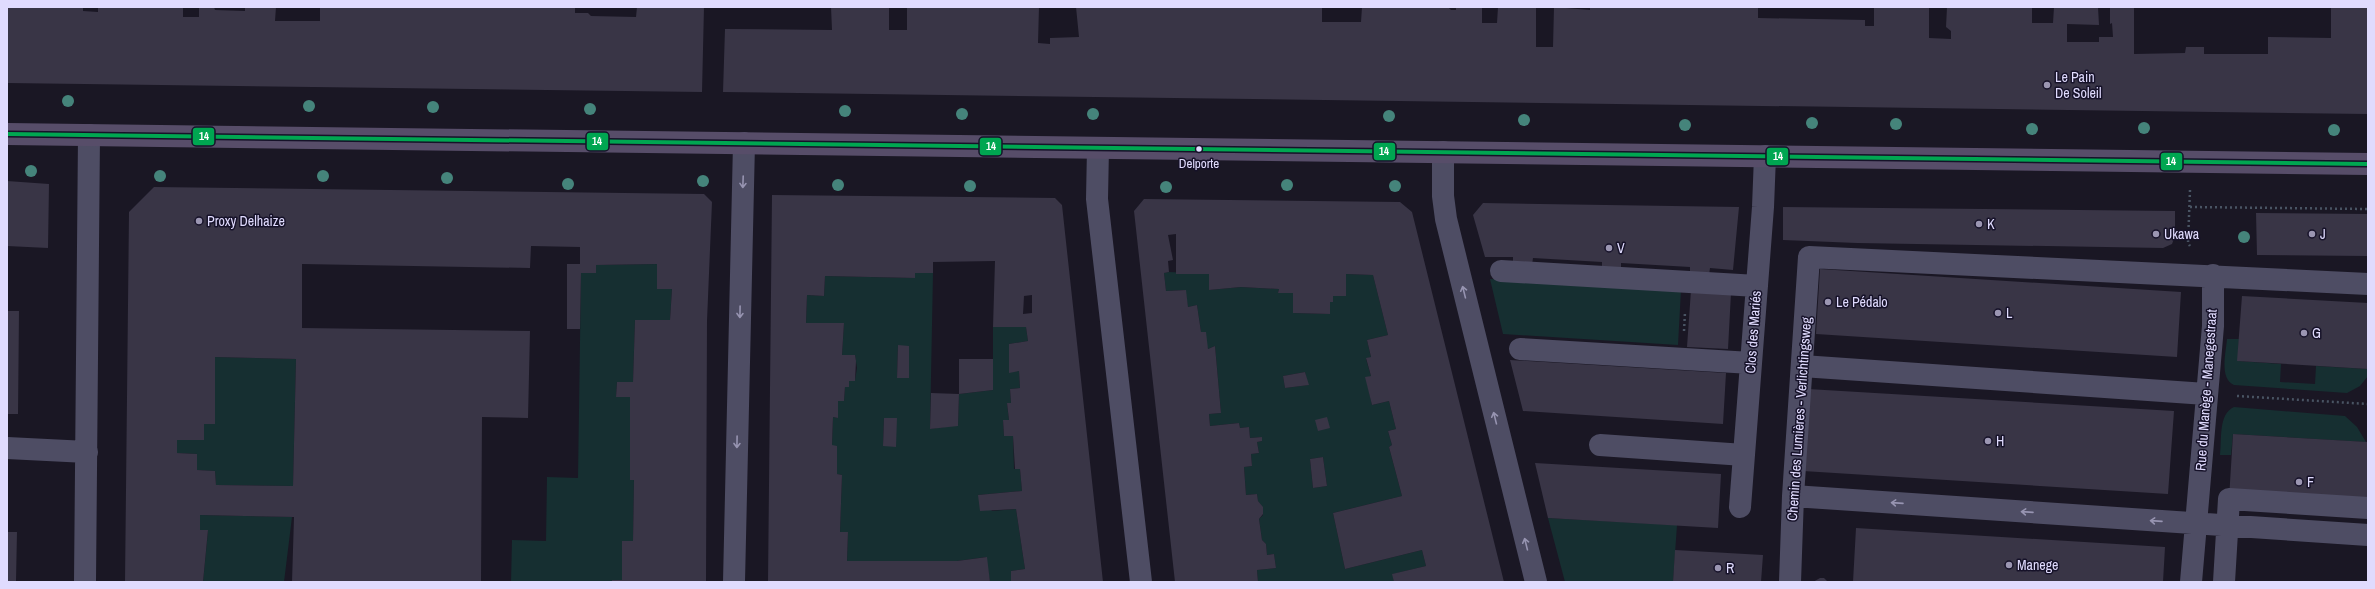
<svg xmlns="http://www.w3.org/2000/svg" width="2375" height="589" font-family="'Archivo Narrow',sans-serif">
  <rect width="100%" height="100%" fill="#1a1724"/>
  <path fill="#162f31" fill-rule="evenodd" d="M 657,264 L 657,289 L 672,289 L 670,320 L 635,320 L 633,382 L 617,382 L 616,397 L 630,397 L 630,479 L 634,480 L 633,541 L 622,541 L 622,580 L 612,580 L 612,582 L 511,582 L 512,540 L 546,541 L 547,477 L 578,478 L 581,273 L 596,273 L 596,265 Z
    M 1169,272 L 1209,274 L 1209,290 L 1241,287 L 1279,289 L 1278,293 L 1293,293 L 1293,313 L 1330,314 L 1330,302 L 1333,302 L 1333,296 L 1346,296 L 1346,274 L 1373,275 L 1388,335 L 1367,340 L 1371,357 L 1366,359 L 1371,376 L 1366,378 L 1372,405 L 1389,401 L 1396,429 L 1388,431 L 1392,445 L 1389,447 L 1402,496 L 1333,513 L 1345,569 L 1422,550 L 1426,566 L 1393,574 L 1394,582 L 1258,582 L 1257,570 L 1276,568 L 1274,554 L 1267,555 L 1266,544 L 1262,540 L 1259,519 L 1263,515 L 1263,508 L 1258,501 L 1257,494 L 1246,495 L 1244,467 L 1252,466 L 1251,454 L 1259,453 L 1257,442 L 1262,441 L 1262,437 L 1250,438 L 1249,427 L 1240,428 L 1239,423 L 1210,426 L 1209,414 L 1221,413 L 1215,346 L 1208,349 L 1201,332 L 1197,305 L 1188,307 L 1185,290 L 1166,291 L 1164,273 ZM 1305,372 L 1308,385 L 1285,388 L 1283,376 ZM 1323,457 L 1327,486 L 1313,488 L 1310,459 Z
    M 915,273 L 933,273 L 930,429 L 958,425 L 959,394 L 993,390 L 993,327 L 1026,327 L 1028,341 L 1009,344 L 1009,372 L 1019,371 L 1020,388 L 1010,389 L 1011,403 L 1007,403 L 1009,420 L 1003,421 L 1004,436 L 1013,436 L 1014,469 L 1020,469 L 1022,491 L 978,495 L 992,511 L 1016,509 L 1025,569 L 1011,571 L 1011,582 L 990,582 L 986,557 L 957,561 L 847,561 L 848,532 L 840,532 L 842,475 L 837,474 L 832,445 L 833,417 L 838,418 L 838,401 L 844,401 L 845,387 L 849,387 L 849,381 L 855,380 L 857,368 L 855,355 L 842,355 L 844,323 L 806,323 L 807,295 L 824,296 L 825,276 L 914,278 ZM 898,346 L 909,346 L 909,378 L 897,377 ZM 884,418 L 897,418 L 883,445 Z
    M 1490,279 L 1681,290 L 1678,345 L 1503,334 Z
    M 2227,339 L 2239,339 L 2238,361 L 2281,364 L 2280,382 L 2315,384 L 2316,366 L 2368,369 L 2368,376 L 2360,386 L 2347,393 L 2234,385 C 2219,378 2226,353 2227,339 Z
    M 215,357 L 296,359 L 293,486 L 216,485 L 215,471 L 197,470 L 197,454 L 177,453 L 177,440 L 204,440 L 204,424 L 215,424 Z
    M 2234,407 L 2345,416 L 2357,427 L 2366,442 L 2233,434 L 2231,455 L 2220,455 C 2222,440 2218,414 2234,407 Z
    M 200,515 L 292,517 L 284,582 L 203,582 L 208,531 L 200,530 Z
    M 1548,518 L 1677,525 L 1673,582 L 1565,582 Z"/>
  <path fill="#393546" fill-rule="evenodd" d="M 7,7 L 83,7 L 83,11 L 98,12 L 98,7 L 183,7 L 183,17 L 199,17 L 199,7 L 214,7 L 215,10 L 245,11 L 245,7 L 276,7 L 275,21 L 320,21 L 320,7 L 575,7 L 575,13 L 588,13 L 591,16 L 636,17 L 637,7 L 704,7 L 702,92 L 7,83 Z
    M 831,7 L 889,7 L 889,30 L 907,30 L 907,7 L 1039,7 L 1038,43 L 1050,44 L 1050,38 L 1079,37 L 1076,7 L 1322,7 L 1322,22 L 1361,22 L 1362,7 L 1448,7 L 1451,10 L 1456,10 L 1456,7 L 1482,7 L 1482,23 L 1497,23 L 1498,7 L 1536,7 L 1536,47 L 1553,47 L 1554,7 L 1590,10 L 1590,7 L 1758,7 L 1758,18 L 1865,20 L 1865,26 L 1874,26 L 1874,7 L 1929,7 L 1929,38 L 1951,39 L 1951,31 L 1946,27 L 1947,7 L 2032,7 L 2032,23 L 2053,23 L 2054,7 L 2098,7 L 2099,25 L 2067,24 L 2067,42 L 2099,42 L 2099,37 L 2113,37 L 2112,23 L 2110,24 L 2110,7 L 2134,7 L 2134,54 L 2185,53 L 2186,47 L 2204,47 L 2204,54 L 2268,54 L 2268,37 L 2331,38 L 2331,7 L 2363,7 L 2368,8 L 2368,114 L 723,92 L 725,29 L 832,30 Z
    M 7,181 L 49,184 L 48,248 L 7,246 Z
    M 154,187 L 704,194 L 712,202 L 707,321 L 706,582 L 612,582 L 612,580 L 622,580 L 622,541 L 633,541 L 634,480 L 630,480 L 630,397 L 616,397 L 617,382 L 633,382 L 635,320 L 670,320 L 672,289 L 657,289 L 657,264 L 596,265 L 596,273 L 581,273 L 580,329 L 567,329 L 567,264 L 580,264 L 580,247 L 531,246 L 530,268 L 302,264 L 302,328 L 530,331 L 528,418 L 482,417 L 481,582 L 292,582 L 294,517 L 200,515 L 200,530 L 208,530 L 203,582 L 125,582 L 129,212 ZM 215,357 L 296,359 L 293,486 L 216,485 L 215,471 L 197,470 L 197,454 L 177,453 L 177,440 L 204,440 L 204,424 L 215,424 Z
    M 772,195 L 1055,198 L 1062,205 L 1103,582 L 1011,582 L 1011,571 L 1025,569 L 1016,509 L 980,511 L 978,495 L 1022,491 L 1020,469 L 1015,469 L 1013,436 L 1004,436 L 1003,420 L 1009,420 L 1007,403 L 1011,403 L 1010,389 L 1020,388 L 1019,371 L 1009,373 L 1009,344 L 1028,341 L 1026,327 L 993,327 L 995,261 L 933,262 L 933,273 L 915,273 L 915,278 L 825,276 L 824,296 L 807,295 L 806,323 L 844,323 L 842,355 L 855,355 L 856,361 L 855,381 L 849,381 L 849,387 L 845,387 L 844,401 L 838,401 L 838,418 L 833,417 L 832,445 L 837,446 L 837,474 L 842,475 L 840,532 L 848,532 L 847,561 L 957,561 L 987,557 L 990,582 L 768,582 ZM 1032,295 L 1032,313 L 1023,314 L 1024,296 Z
    M 1144,199 L 1400,202 L 1412,212 L 1504,582 L 1394,582 L 1392,574 L 1426,566 L 1422,550 L 1345,569 L 1333,513 L 1402,496 L 1389,447 L 1392,445 L 1388,431 L 1396,429 L 1389,401 L 1372,405 L 1365,377 L 1371,376 L 1366,358 L 1371,357 L 1367,340 L 1388,335 L 1373,275 L 1346,274 L 1346,296 L 1333,296 L 1333,302 L 1330,302 L 1330,314 L 1293,313 L 1293,293 L 1278,293 L 1279,289 L 1241,287 L 1209,290 L 1209,274 L 1176,274 L 1176,234 L 1168,235 L 1173,260 L 1168,261 L 1169,272 L 1164,273 L 1166,291 L 1186,290 L 1188,307 L 1197,305 L 1201,332 L 1206,332 L 1208,349 L 1215,346 L 1221,413 L 1209,414 L 1210,426 L 1239,423 L 1240,428 L 1249,427 L 1250,438 L 1262,437 L 1262,441 L 1257,442 L 1259,453 L 1251,454 L 1252,466 L 1244,467 L 1246,495 L 1257,494 L 1258,501 L 1263,507 L 1263,514 L 1259,519 L 1262,540 L 1266,544 L 1267,555 L 1274,554 L 1276,568 L 1257,570 L 1258,582 L 1175,582 L 1134,211 Z
    M 1483,203 L 1739,207 L 1733,270 L 1710,268 L 1709,275 L 1690,275 L 1690,267 L 1621,263 L 1621,271 L 1602,270 L 1602,262 L 1533,258 L 1532,265 L 1513,265 L 1513,257 L 1485,257 L 1473,215 Z
    M 1783,207 L 2175,211 L 2175,236 L 2172,244 L 2163,248 L 1857,243 L 1783,240 Z
    M 2256,213 L 2368,214 L 2368,256 L 2257,255 Z
    M 1820,269 L 2181,292 L 2177,357 L 1816,334 Z
    M 1691,290 L 1731,293 L 1728,349 L 1687,347 Z
    M 2242,296 L 2368,303 L 2368,369 L 2237,361 Z
    M 7,311 L 19,311 L 18,414 L 7,414 Z
    M 898,345 L 909,346 L 909,378 L 897,378 Z
    M 959,359 L 993,359 L 993,390 L 959,394 Z
    M 1510,360 L 1726,373 L 1723,424 L 1523,411 Z
    M 1305,372 L 1309,385 L 1285,388 L 1283,376 Z
    M 1808,389 L 2174,411 L 2168,494 L 1803,471 Z
    M 931,393 L 959,394 L 958,426 L 930,429 Z
    M 1327,417 L 1330,428 L 1318,431 L 1315,420 Z
    M 884,418 L 897,418 L 896,447 L 883,446 Z
    M 2233,434 L 2368,442 L 2368,508 L 2229,499 Z
    M 1323,457 L 1327,486 L 1313,488 L 1310,459 Z
    M 1535,463 L 1721,474 L 1718,528 L 1548,518 Z
    M 1856,528 L 2165,547 L 2163,582 L 1853,582 Z
    M 7,532 L 17,532 L 16,581 L 20,582 L 7,582 Z
    M 1675,550 L 1763,555 L 1761,582 L 1673,582 Z
    M 1820,578 L 1824,578 L 1828,582 L 1813,582 Z"/>
  <g fill="none" stroke-linecap="round" stroke-linejoin="round">
    <path stroke="#495463" stroke-width="2.5" stroke-dasharray="2 3" stroke-linecap="butt" d="M 2190,190 L 2188,243 L 2190,246
      M 2190,207 L 2368,209
      M 1684,331 L 1685,312
      M 2237,396 L 2368,404"/>
    <path stroke="#4e4d64" stroke-width="22" d="M 1098,148 L 1097,199 L 1141,582
      M 1443,152 L 1443,196 L 1446,219 L 1536,582
      M 1501,271 L 1757,286
      M 1520,349 L 1751,363
      M 1802,366 L 2206,394
      M 1600,445 L 1744,455
      M 7,448 L 87,452
      M 1793,496 L 2368,535
      M 1740,507 L 1763,207 L 1765,156
      M 85,582 L 89,135
      M 734,582 L 744,143
      M 1790,582 L 1793,496 L 1809,257 L 2368,284
      M 2191,582 L 2213,326 L 2213,275
      M 2224,582 L 2229,499 L 2368,508"/>
    <path stroke="#574d69" stroke-width="22" d="M 7,134 L 2368,164"/>
    <g stroke="#161229" stroke-width="7">
      <path id="bus-1" d="M 7,134 L 2368,164"/>
    </g>
    <use href="#bus-1" stroke="#00a651" stroke-width="4"/>
  </g>
  <g fill="#45847b">
    <circle cx="68" cy="101" r="6"/>
    <circle cx="309" cy="106" r="6"/>
    <circle cx="433" cy="107" r="6"/>
    <circle cx="590" cy="109" r="6"/>
    <circle cx="845" cy="111" r="6"/>
    <circle cx="962" cy="114" r="6"/>
    <circle cx="1093" cy="114" r="6"/>
    <circle cx="1389" cy="116" r="6"/>
    <circle cx="1524" cy="120" r="6"/>
    <circle cx="1812" cy="123" r="6"/>
    <circle cx="1896" cy="124" r="6"/>
    <circle cx="1685" cy="125" r="6"/>
    <circle cx="2144" cy="128" r="6"/>
    <circle cx="2032" cy="129" r="6"/>
    <circle cx="2334" cy="130" r="6"/>
    <circle cx="31" cy="171" r="6"/>
    <circle cx="160" cy="176" r="6"/>
    <circle cx="323" cy="176" r="6"/>
    <circle cx="447" cy="178" r="6"/>
    <circle cx="703" cy="181" r="6"/>
    <circle cx="568" cy="184" r="6"/>
    <circle cx="838" cy="185" r="6"/>
    <circle cx="1287" cy="185" r="6"/>
    <circle cx="970" cy="186" r="6"/>
    <circle cx="1395" cy="186" r="6"/>
    <circle cx="1166" cy="187" r="6"/>
    <circle cx="2244" cy="237" r="6"/>
  </g>
  <defs><path id="oneway-shaft" d="M-6 0H5M1.5-3L5.5 0L1.5 3" fill="none" stroke-width="1.6" stroke-linecap="round" stroke-linejoin="round"/></defs>
  <g stroke="#9794b1">
    <use href="#oneway-shaft" transform="translate(743 182) rotate(92)"/>
    <use href="#oneway-shaft" transform="translate(1464 292) rotate(-104)"/>
    <use href="#oneway-shaft" transform="translate(740 312) rotate(91)"/>
    <use href="#oneway-shaft" transform="translate(1495 418) rotate(-104)"/>
    <use href="#oneway-shaft" transform="translate(737 442) rotate(91)"/>
    <use href="#oneway-shaft" transform="translate(1897 503) rotate(-176)"/>
    <use href="#oneway-shaft" transform="translate(2027 512) rotate(-176)"/>
    <use href="#oneway-shaft" transform="translate(2156 521) rotate(-176)"/>
    <use href="#oneway-shaft" transform="translate(1526 544) rotate(-104)"/>
  </g>
  <g fill="#9b96b2" stroke="#161229" stroke-width="1.5">
    <circle cx="2047" cy="85" r="4"/>
    <circle cx="199" cy="221" r="4"/>
    <circle cx="1979" cy="224" r="4"/>
    <circle cx="2156" cy="234" r="4"/>
    <circle cx="2312" cy="234" r="4"/>
    <circle cx="1609" cy="248" r="4"/>
    <circle cx="1828" cy="302" r="4"/>
    <circle cx="1998" cy="313" r="4"/>
    <circle cx="2304" cy="333" r="4"/>
    <circle cx="1988" cy="441" r="4"/>
    <circle cx="2299" cy="482" r="4"/>
    <circle cx="2009" cy="565" r="4"/>
    <circle cx="1718" cy="568" r="4"/>
  </g>
  <circle fill="#e0dbfe" stroke="#161229" stroke-width="1.5" cx="1199" cy="149" r="3.5"/>
  <g text-anchor="middle" dominant-baseline="central" stroke-width="3" stroke-linejoin="round" paint-order="stroke">
    <g font-size="13" fill="#e0dbfe" stroke="#161229">
      <text x="1199" y="163">Delporte</text>
    </g>
    <g font-size="14" fill="#e0dbfe" stroke="#161229" text-anchor="start">
      <text x="2055" y="77">Le Pain<tspan x="2055" dy="16">De Soleil</tspan></text>
      <text x="207" y="221">Proxy Delhaize</text>
      <text x="1987" y="224">K</text>
      <text x="2164" y="234">Ukawa</text>
      <text x="2320" y="234">J</text>
      <text x="1617" y="248">V</text>
      <text x="1836" y="302">Le Pédalo</text>
      <text x="2006" y="313">L</text>
      <text x="2312" y="333">G</text>
      <text x="1996" y="441">H</text>
      <text x="2307" y="482">F</text>
      <text x="2017" y="565">Manege</text>
      <text x="1726" y="568">R</text>
    </g>
    <g font-size="14" fill="#e0dbfe" stroke="#161229">
      <text transform="translate(1753 332) rotate(-86)">Clos des Mariés</text>
      <text transform="translate(2206 390) rotate(-86)">Rue du Manège - Manegestraat</text>
      <text transform="translate(1799 419) rotate(-86)">Chemin des Lumières - Verlichtingsweg</text>
    </g>
  </g>
  <g stroke="#161229" stroke-width="1.5">
    <rect x="192" y="127" width="23" height="19" rx="4" fill="#00a651"/>
    <rect x="586" y="132" width="23" height="19" rx="4" fill="#00a651"/>
    <rect x="979" y="137" width="23" height="19" rx="4" fill="#00a651"/>
    <rect x="1373" y="142" width="23" height="19" rx="4" fill="#00a651"/>
    <rect x="1766" y="147" width="23" height="19" rx="4" fill="#00a651"/>
    <rect x="2160" y="152" width="23" height="19" rx="4" fill="#00a651"/>
  </g>
  <g font-size="11" text-anchor="middle" font-weight="bold" fill="#fff">
    <text x="204" y="140">14</text>
    <text x="597" y="145">14</text>
    <text x="991" y="150">14</text>
    <text x="1384" y="155">14</text>
    <text x="1778" y="160">14</text>
    <text x="2171" y="165">14</text>
  </g>
  <rect width="2375" height="589" fill="none" stroke="#e0dbfe" stroke-width="16"/>
</svg>
